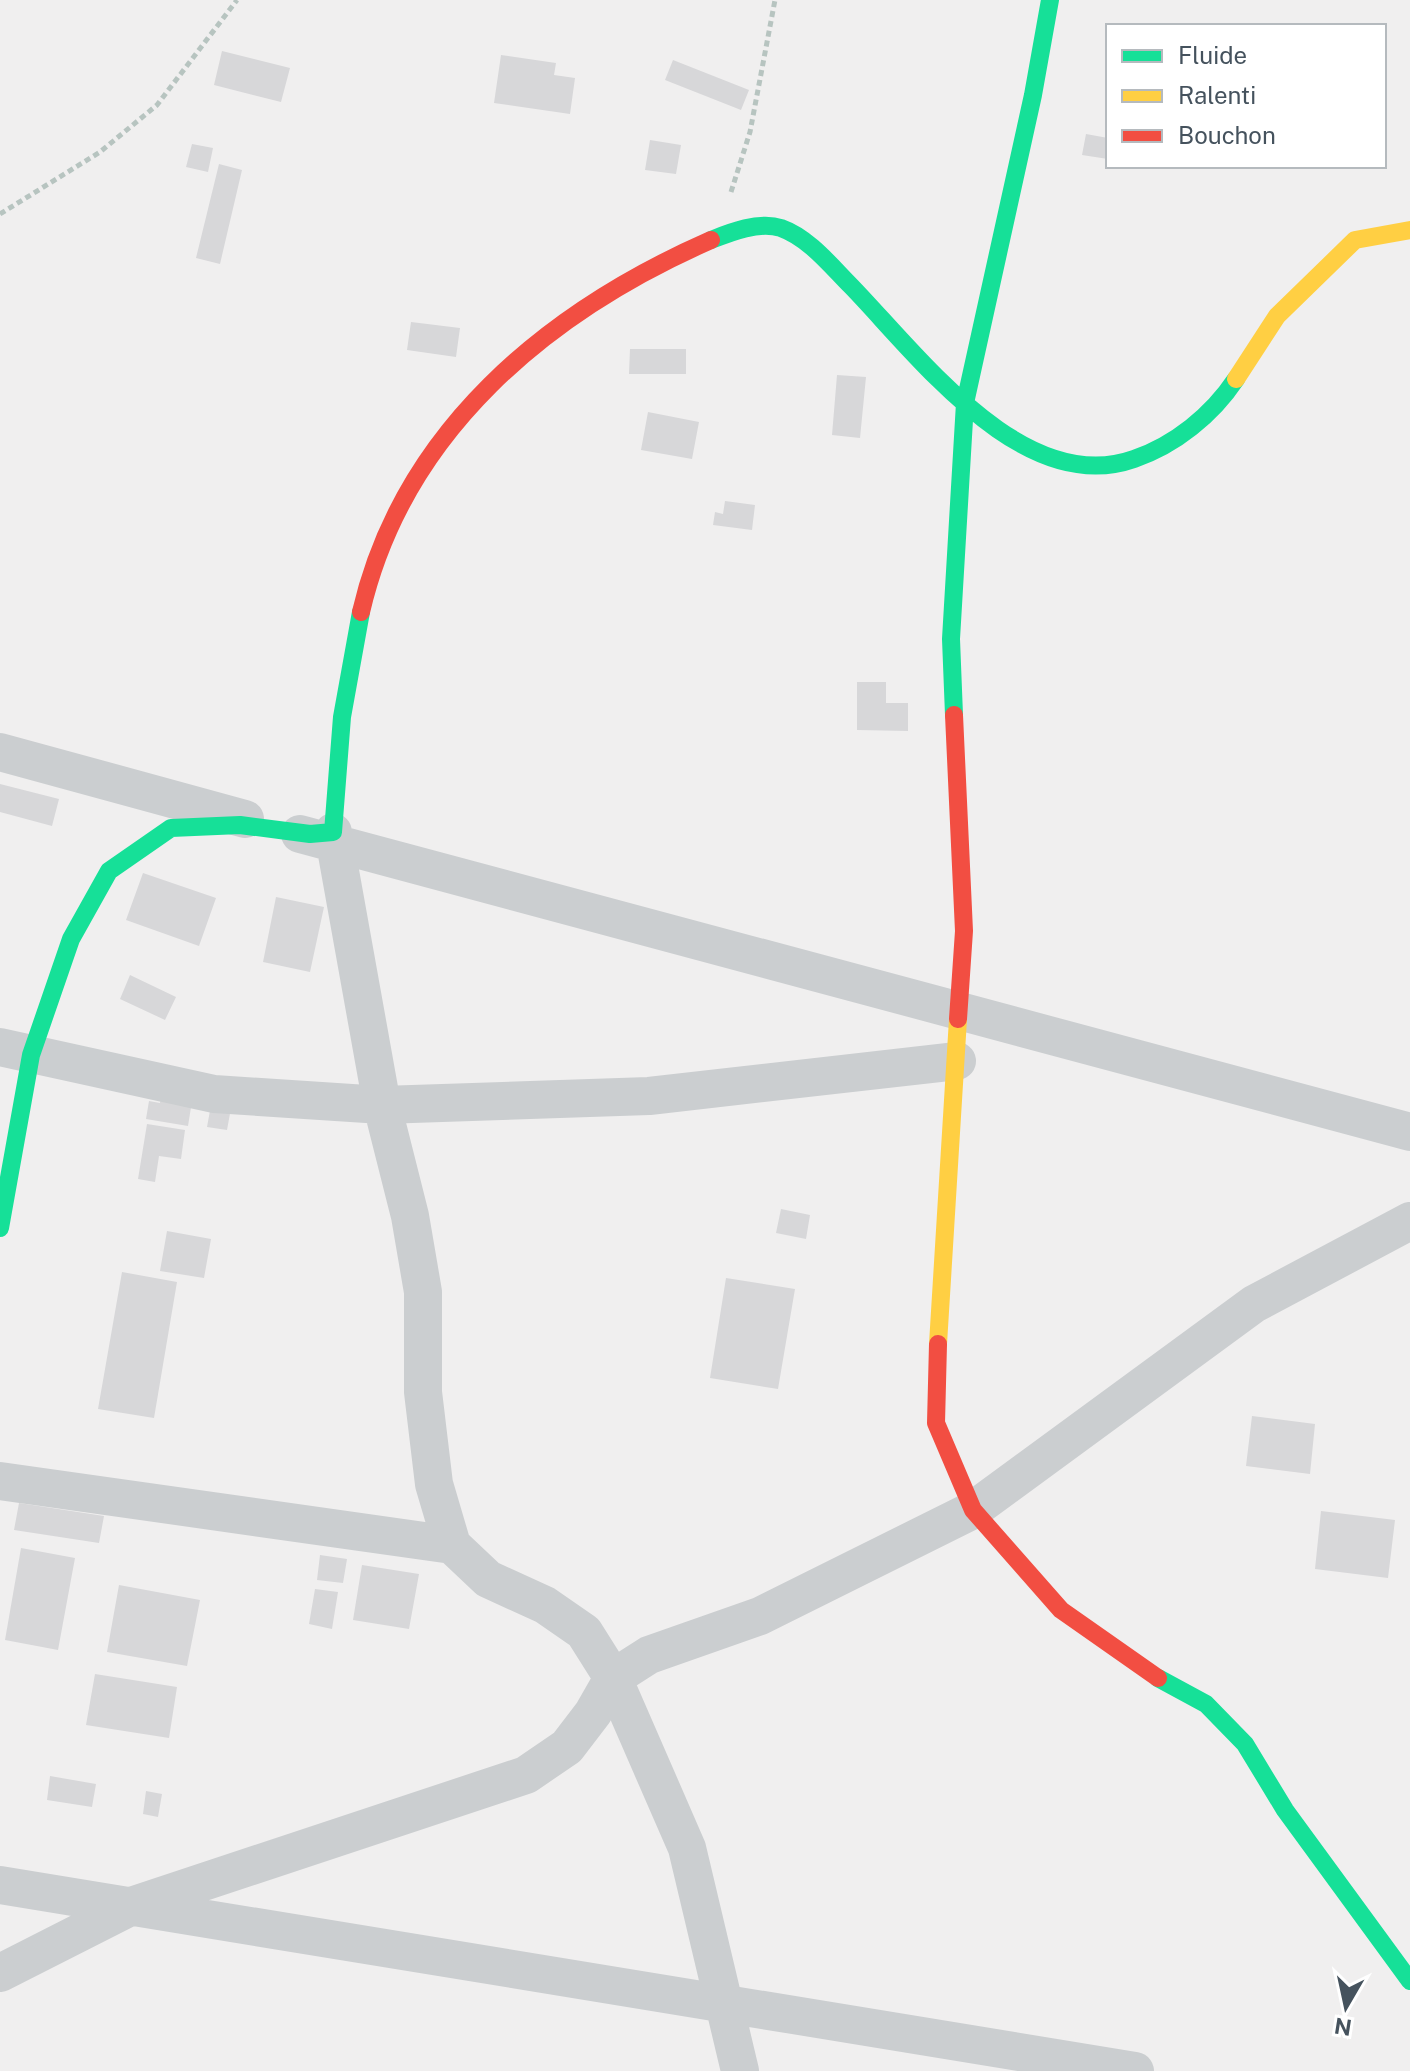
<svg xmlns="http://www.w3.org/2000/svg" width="1410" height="2071" font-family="'Public Sans',sans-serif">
  <rect width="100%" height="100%" fill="#f0efef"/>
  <path fill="#d7d7d9" d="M 222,51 L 290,68 L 281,102 L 214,85 Z
    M 501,55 L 556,63 L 554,75 L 575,78 L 570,114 L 494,103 Z
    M 673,60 L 749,90 L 741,110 L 665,80 Z
    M 1086,134 L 1108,138 L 1108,159 L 1082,155 Z
    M 650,140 L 681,145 L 676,174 L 645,170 Z
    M 192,144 L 213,148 L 208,172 L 186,167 Z
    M 219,164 L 242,170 L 220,264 L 196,258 Z
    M 411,322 L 460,328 L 456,357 L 407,350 Z
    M 630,349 L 686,349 L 686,374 L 629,374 Z
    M 837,375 L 866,377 L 860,438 L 832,435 Z
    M 648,412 L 699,422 L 692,459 L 641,450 Z
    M 725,501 L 755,505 L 752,530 L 713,525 L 715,512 L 723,514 Z
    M 857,682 L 886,682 L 886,703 L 908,703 L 908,731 L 857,730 Z
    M 0,784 L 59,799 L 52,826 L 0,812 Z
    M 143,873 L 216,898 L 199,946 L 126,920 Z
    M 276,897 L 324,907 L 310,972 L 263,962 Z
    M 130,975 L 176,997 L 165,1020 L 120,999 Z
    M 161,1096 L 192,1101 L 188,1126 L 146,1119 L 149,1101 L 160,1103 Z
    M 211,1105 L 231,1108 L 227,1130 L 207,1127 Z
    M 147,1124 L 185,1130 L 181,1159 L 159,1156 L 155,1182 L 138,1179 Z
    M 781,1209 L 810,1215 L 806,1239 L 776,1233 Z
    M 167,1231 L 211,1239 L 204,1278 L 160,1271 Z
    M 122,1272 L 177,1282 L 154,1418 L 98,1409 Z
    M 726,1278 L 795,1289 L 778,1389 L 710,1378 Z
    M 1252,1416 L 1315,1424 L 1310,1474 L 1246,1466 Z
    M 19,1503 L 104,1516 L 99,1543 L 14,1530 Z
    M 1321,1511 L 1395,1520 L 1388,1578 L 1315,1569 Z
    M 21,1548 L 75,1558 L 58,1650 L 5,1640 Z
    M 320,1555 L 347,1559 L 343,1583 L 317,1580 Z
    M 362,1565 L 419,1574 L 409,1629 L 353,1620 Z
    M 119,1585 L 200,1600 L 187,1666 L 107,1652 Z
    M 315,1589 L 338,1592 L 332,1629 L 309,1624 Z
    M 95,1674 L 177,1687 L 169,1738 L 86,1725 Z
    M 50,1776 L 96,1784 L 92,1807 L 47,1800 Z
    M 146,1791 L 162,1794 L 158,1817 L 143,1814 Z"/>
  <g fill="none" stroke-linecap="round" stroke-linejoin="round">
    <path stroke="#b7c4c0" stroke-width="5" stroke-dasharray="6 4" stroke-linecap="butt" d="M 731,192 L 750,132 L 775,0
      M 0,214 L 100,152 L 157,105 L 237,0"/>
    <path stroke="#cbced0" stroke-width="38" d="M 0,752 L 245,819
      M 333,832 L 382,1105 L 410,1216 L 423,1292 L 423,1392 L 434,1484 L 452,1545 L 488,1579 L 545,1605 L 584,1632 L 613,1678 L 687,1848 L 740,2071
      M 300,834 L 1410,1132
      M 0,1047 L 214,1094 L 382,1105 L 649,1096 L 957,1061
      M 0,1481 L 452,1545
      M 0,1885 L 1135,2071
      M 0,1973 L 134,1905 L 526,1775 L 567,1747 L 593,1713 L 613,1678 L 649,1655 L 760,1616 L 973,1510 L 1254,1304 L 1410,1221"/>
    <path stroke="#16e098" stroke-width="18" d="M 711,240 C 731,232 759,221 781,228 C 809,238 831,266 851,286 C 918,355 1023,498 1134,459 C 1175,445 1212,415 1236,379
      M 954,715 L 951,639 L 965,403 L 1033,95 L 1050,0
      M 0,1228 L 31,1055 L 71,939 L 109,871 L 171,828 L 240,825 L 310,834 L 333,832 L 342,717 L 361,612
      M 1158,1678 L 1206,1704 L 1245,1744 L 1285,1810 L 1410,1981"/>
    <path stroke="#ffcf43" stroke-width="18" d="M 1236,379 L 1277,316 L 1355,240 L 1410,230
      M 938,1344 L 958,1019"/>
    <path stroke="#f24e42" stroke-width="18" d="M 361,612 C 403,431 547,312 711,240
      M 954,715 L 964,931 L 958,1019
      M 938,1344 L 936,1423 L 973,1510 L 1061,1610 L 1158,1678"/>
  </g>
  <rect x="1106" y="24" width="280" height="144" fill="#ffffff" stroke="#b5babe" stroke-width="2"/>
  <rect x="1122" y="50" width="40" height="12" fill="#16e098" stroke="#b5babe" stroke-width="2"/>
  <text x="1178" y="64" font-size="24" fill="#45525d">Fluide</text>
  <rect x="1122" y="90" width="40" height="12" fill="#ffcf43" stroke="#b5babe" stroke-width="2"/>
  <text x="1178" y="104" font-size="24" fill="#45525d">Ralenti</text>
  <rect x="1122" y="130" width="40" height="12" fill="#f24e42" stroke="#b5babe" stroke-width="2"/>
  <text x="1178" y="144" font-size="24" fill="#45525d">Bouchon</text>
  <g transform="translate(1346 2007) rotate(189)" stroke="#ffffff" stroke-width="6" paint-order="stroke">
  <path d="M0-6L14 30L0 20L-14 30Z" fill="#45525d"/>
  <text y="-12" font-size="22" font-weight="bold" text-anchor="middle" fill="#45525d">N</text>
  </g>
</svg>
